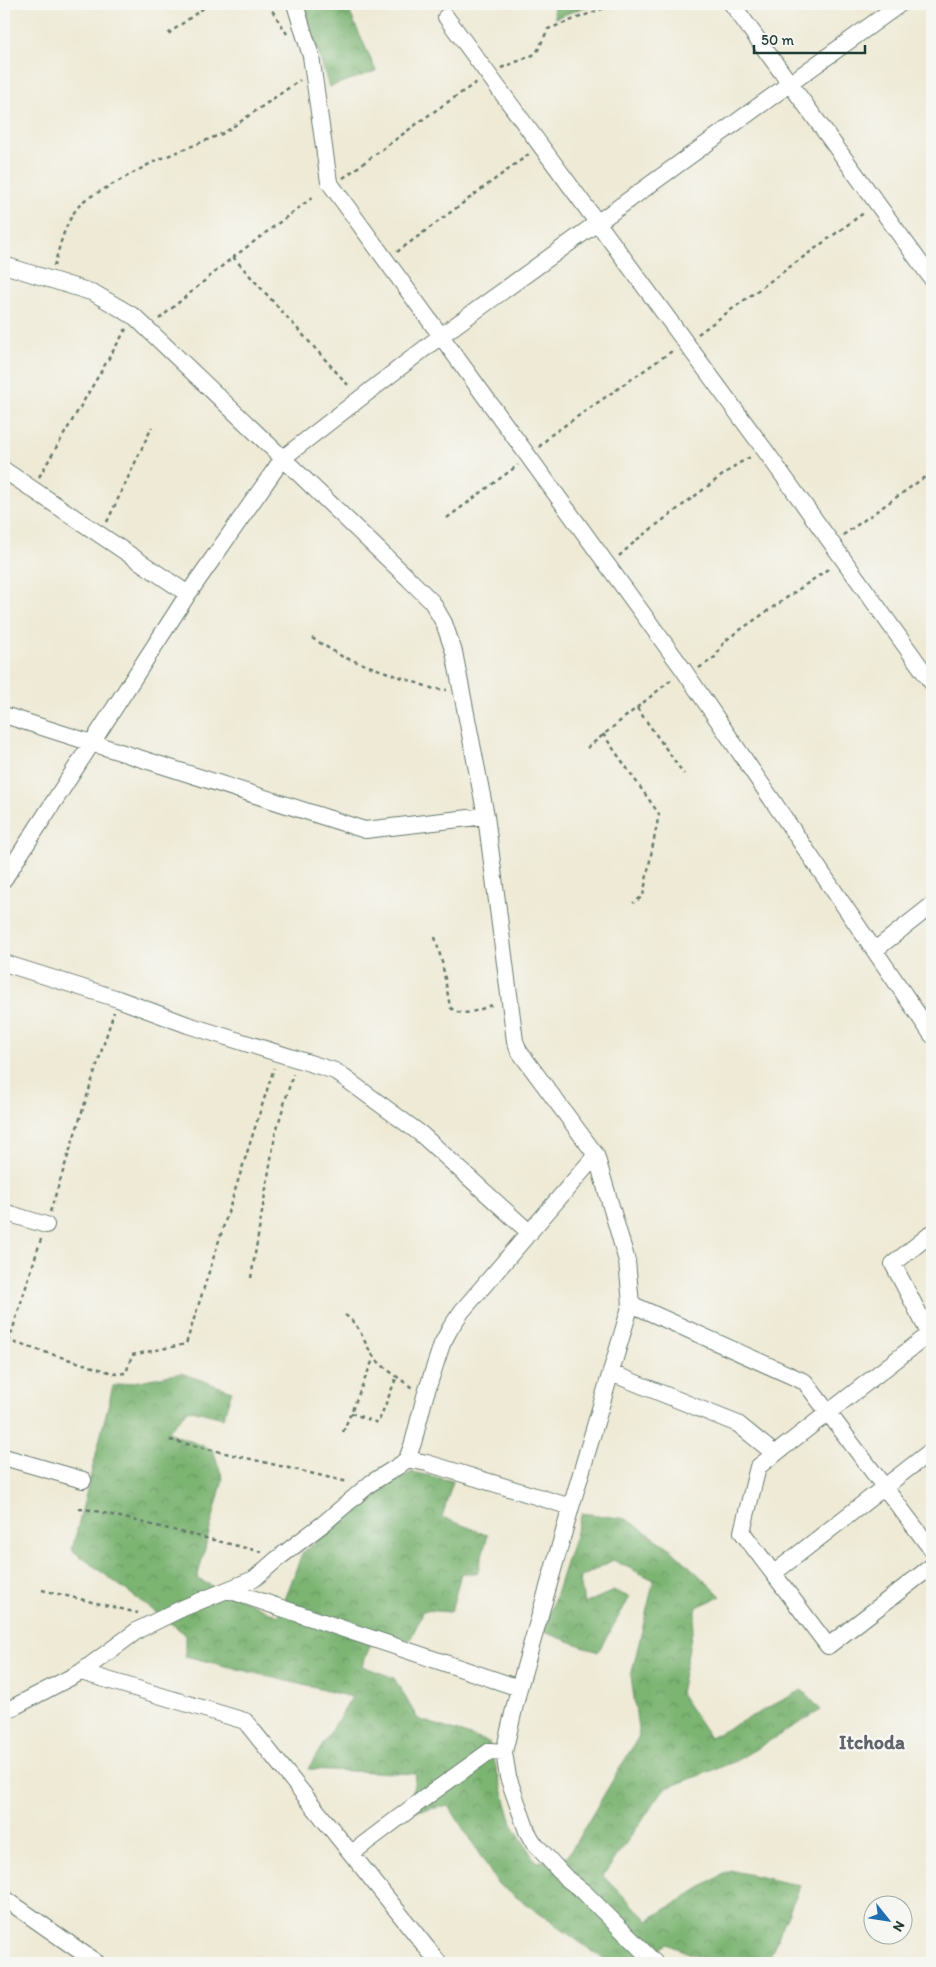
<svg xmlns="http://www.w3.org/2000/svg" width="936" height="1967" font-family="Itim,sans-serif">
  <defs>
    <pattern id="forest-crowns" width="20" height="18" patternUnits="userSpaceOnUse" patternTransform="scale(1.25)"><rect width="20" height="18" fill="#7bb472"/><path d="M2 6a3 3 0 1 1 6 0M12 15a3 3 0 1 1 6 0" fill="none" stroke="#64945e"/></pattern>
  </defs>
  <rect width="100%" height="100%" fill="#f6f6f2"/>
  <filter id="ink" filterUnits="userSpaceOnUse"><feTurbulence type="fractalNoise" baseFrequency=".02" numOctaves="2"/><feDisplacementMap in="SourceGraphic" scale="10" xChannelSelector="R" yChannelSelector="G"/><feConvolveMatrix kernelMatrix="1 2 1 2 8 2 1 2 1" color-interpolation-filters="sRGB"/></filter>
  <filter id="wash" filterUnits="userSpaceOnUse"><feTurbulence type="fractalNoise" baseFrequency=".0096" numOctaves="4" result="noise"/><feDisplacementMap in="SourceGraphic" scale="20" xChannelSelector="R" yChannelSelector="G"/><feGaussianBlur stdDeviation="1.12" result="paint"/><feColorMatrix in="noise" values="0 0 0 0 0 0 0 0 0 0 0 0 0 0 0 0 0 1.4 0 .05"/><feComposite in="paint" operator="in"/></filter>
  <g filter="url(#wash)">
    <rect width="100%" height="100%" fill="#eeead6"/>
    <path fill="url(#forest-crowns)" stroke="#4d7853" d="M 303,4 L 346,4 L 376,71 L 329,87 Z
      M 553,4 L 593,4 L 555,18 Z
      M 181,1373 L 232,1391 L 223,1418 L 188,1409 L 168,1432 L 213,1450 L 223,1479 L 197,1579 L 279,1616 L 302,1553 L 374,1494 L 412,1472 L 453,1481 L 442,1517 L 488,1535 L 477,1573 L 461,1573 L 451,1612 L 424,1610 L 410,1640 L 376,1631 L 362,1666 L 394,1678 L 418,1719 L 489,1742 L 512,1824 L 536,1862 L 567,1857 L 639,1736 L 631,1676 L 654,1580 L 613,1560 L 580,1578 L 584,1604 L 613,1591 L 630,1597 L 598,1652 L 544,1632 L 582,1513 L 626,1519 L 670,1548 L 721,1596 L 697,1607 L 680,1693 L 710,1738 L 802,1690 L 821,1710 L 734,1762 L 664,1789 L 603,1876 L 648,1920 L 730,1870 L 800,1886 L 767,1963 L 713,1963 L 667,1944 L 637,1962 L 638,1963 L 609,1963 L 498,1884 L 449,1806 L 408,1812 L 416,1774 L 308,1769 L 352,1697 L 185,1656 L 185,1634 L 72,1550 L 113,1386 Z"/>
  </g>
  <g filter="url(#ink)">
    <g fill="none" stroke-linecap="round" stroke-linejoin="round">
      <g stroke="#677a6d" stroke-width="18">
        <path id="minor" d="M 295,4 L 311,56 L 329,182 L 683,669 L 932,1035
          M 732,4 L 932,279
          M 446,17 L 764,449 L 932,683
          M 4,265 L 94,293 L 135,317 L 409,579 L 432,602 L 444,623 L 454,652 L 486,816 L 515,1041 L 519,1051 L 596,1155 L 627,1261 L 631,1304 L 571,1507 L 519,1688 L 504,1752 L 508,1777 L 527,1831 L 533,1842 L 566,1878 L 584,1892 L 655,1963
          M 4,470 L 188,594
          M 4,715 L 365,830 L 486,816
          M 4,879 L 188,594 L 283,458 L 442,335 L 900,4
          M 875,950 L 932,905
          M 4,963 L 118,999 L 188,1025 L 335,1071 L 421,1134 L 530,1233
          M 4,1212 L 46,1225
          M 631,1304 L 805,1382 L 932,1550
          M 932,1332 L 758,1467 L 742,1532 L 828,1646 L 932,1566
          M 930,1335 L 893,1264 L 932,1233
          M 611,1373 L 738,1424 L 775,1454
          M 4,1457 L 83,1480
          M 407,1459 L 427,1463 L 571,1507
          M 774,1573 L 932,1450
          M 228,1590 L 519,1688
          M 81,1672 L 245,1721 L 439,1963
          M 4,1712 L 81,1672 L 138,1630 L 183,1608 L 254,1579 L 277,1559 L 323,1524 L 371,1483 L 400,1465 L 407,1459 L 413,1443 L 425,1396 L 442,1344 L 451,1327 L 462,1311 L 596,1155
          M 352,1853 L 426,1797 L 490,1751 L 504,1752
          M 4,1898 L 97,1963"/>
      </g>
      <path stroke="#677a6d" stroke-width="2.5" stroke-dasharray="4 4" stroke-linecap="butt" d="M 268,4 L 287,34
        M 168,34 L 209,4
        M 501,68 L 533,55 L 538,50 L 548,29 L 615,4
        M 343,178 L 429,115 L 477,82
        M 397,252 L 529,154
        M 233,257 L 348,385
        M 54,266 C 61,242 66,216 86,199 L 153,162 L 224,133 L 300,80
        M 159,319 L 227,262 L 313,197
        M 698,334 L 865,212
        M 539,447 L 551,435 L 672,351
        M 39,477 L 126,329
        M 447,518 L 518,465
        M 107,522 L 152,427
        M 843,535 L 932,472
        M 619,556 L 639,538 L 736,465 L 752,456
        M 312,638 L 343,657 L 434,689 L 447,690
        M 699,668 L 715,657 L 724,642 L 730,637 L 831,567
        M 637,708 L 684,774
        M 603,734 L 659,814 L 643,896 L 633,903
        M 587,748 L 671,680
        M 435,937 L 442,962 L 450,1007 C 461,1020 482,1008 495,1004
        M 50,1212 L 114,1012
        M 41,1239 L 9,1341 L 116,1374 L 126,1373 L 132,1355 L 186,1344 L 274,1068
        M 251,1278 L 275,1135 L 293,1074
        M 345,1315 C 361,1325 363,1343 374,1357 C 384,1369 400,1378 412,1388
        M 351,1413 L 378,1423 L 397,1376
        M 343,1432 L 374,1357
        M 170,1440 L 348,1482
        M 79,1509 L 92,1510 L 262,1552
        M 42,1590 L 138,1613"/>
      <use href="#minor" stroke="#fff" stroke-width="16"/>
    </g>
  </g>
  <g text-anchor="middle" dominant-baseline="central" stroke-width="5" stroke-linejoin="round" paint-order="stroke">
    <g font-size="20" font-weight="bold" fill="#61646b" stroke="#f6f6f2">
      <text x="872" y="1742">Itchoda</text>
    </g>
  </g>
  <rect width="936" height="1967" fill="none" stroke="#f6f6f2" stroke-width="20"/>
  <g transform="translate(888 1920) rotate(120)"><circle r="24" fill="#f6f6f2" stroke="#a0aca6"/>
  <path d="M0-4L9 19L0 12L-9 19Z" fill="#1f6fb2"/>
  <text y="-8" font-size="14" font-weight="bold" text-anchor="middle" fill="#1f3d34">N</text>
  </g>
  <path d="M754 45v8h111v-8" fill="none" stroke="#1f3d34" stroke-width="2.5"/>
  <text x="761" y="45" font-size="15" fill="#1f3d34" stroke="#f6f6f2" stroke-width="4" paint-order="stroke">50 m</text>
</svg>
